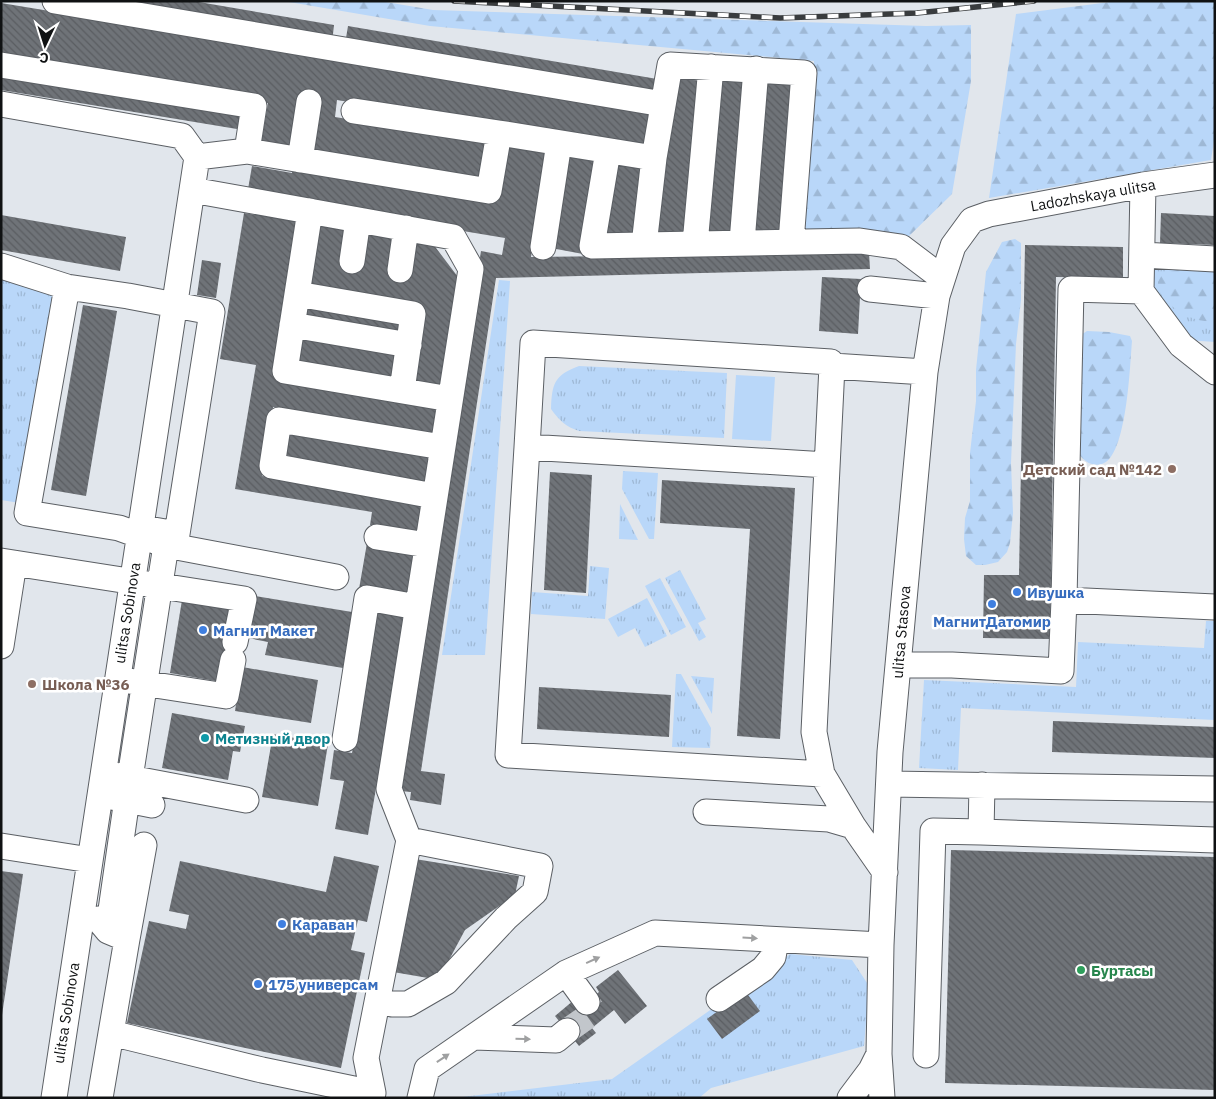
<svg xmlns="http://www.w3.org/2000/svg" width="1216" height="1099" font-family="'IBM Plex Sans',sans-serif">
  <defs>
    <pattern id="grass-tufts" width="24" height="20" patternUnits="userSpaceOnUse" patternTransform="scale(1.25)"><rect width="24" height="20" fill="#b9d7f9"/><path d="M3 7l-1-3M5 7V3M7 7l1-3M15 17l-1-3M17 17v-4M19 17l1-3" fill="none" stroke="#9eb8d5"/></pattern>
    <pattern id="forest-firs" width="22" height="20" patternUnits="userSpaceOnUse" patternTransform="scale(1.25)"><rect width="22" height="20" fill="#b9d7f9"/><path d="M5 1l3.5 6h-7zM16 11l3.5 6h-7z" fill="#9eb8d5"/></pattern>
    <pattern id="building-back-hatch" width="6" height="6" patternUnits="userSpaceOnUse" patternTransform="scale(1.25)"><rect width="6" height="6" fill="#6f7378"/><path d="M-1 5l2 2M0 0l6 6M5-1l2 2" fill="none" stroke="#5a5d61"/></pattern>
  </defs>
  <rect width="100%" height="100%" fill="#e1e6ec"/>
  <path fill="url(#grass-tufts)" d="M 1148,261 L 1215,265 L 1215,342 L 1187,340 L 1147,291 Z
    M 1,275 L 53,294 L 20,503 L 1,500 Z
    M 499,280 L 510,281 L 485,655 L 442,655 Z
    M 579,366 L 727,373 L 724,438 L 579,431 C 566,427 559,420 551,409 C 552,384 554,375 579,366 Z
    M 623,471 L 658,473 L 654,539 L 649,539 L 622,489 Z
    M 620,504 L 638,540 L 619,539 Z
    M 590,566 L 609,568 L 605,619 L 531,614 L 532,592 L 588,596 Z
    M 680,570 L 706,619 L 698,623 L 706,637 L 699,641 L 665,578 Z
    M 660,578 L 686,627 L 671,635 L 645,586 Z
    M 647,598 L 667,636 L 645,647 L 635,628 L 618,637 L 608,619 Z
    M 1206,621 L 1215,621 L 1215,720 L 961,708 L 958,770 L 919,768 L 924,680 L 1076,687 L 1078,642 L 1204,648 Z
    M 676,674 L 681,674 L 711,728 L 710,748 L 672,747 Z
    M 691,676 L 714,678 L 712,714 Z
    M 790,954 L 852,960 L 869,986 L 864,1046 L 711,1088 L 699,1098 L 454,1098 L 612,1079 Z"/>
  <path fill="url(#forest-firs)" d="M 283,1 L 380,1 L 433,10 L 926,26 L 971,25 L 971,81 L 952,194 L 908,237 L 805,232 L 814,61 L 430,26 Z
    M 1118,1 L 1215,1 L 1215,134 L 1211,160 L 989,198 L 1016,14 Z
    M 1015,239 L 1021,243 L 1021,300 L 1016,344 L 1011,463 L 1013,513 L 1010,543 L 1007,552 L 998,562 L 985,565 L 976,565 L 966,556 L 964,539 L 965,518 L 970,501 L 970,453 L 976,401 L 976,370 L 986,272 L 1002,242 Z
    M 1177,270 L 1215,271 L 1215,322 C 1208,321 1201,321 1195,319 C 1179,314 1148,293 1161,274 Z
    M 1087,331 L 1109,332 L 1130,336 L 1132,341 C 1130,364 1127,457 1102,464 C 1087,468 1079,455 1073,445 L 1081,335 Z"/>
  <path fill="#b9d7f9" d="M 736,375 L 775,377 L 771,441 L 732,439 Z"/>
  <path fill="url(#building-back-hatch)" d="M 90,1 L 193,1 L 334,25 L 332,43 Z
    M 1,3 L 658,111 L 651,152 L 337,100 L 335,117 L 489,142 L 482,184 L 260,149 L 268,103 L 1,59 Z
    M 348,26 L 663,80 L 660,98 L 345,44 Z
    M 1,70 L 246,111 L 243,130 L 1,90 Z
    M 766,72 L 798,76 L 783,233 L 751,230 Z
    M 719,77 L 751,79 L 737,234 L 705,232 Z
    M 671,78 L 704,81 L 688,242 L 655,238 Z
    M 506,147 L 547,154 L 531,257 L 869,253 L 870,269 L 496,278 L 421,771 L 445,774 L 441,805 L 410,800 L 411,792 L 400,791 L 481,251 L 502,255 L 505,238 L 247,195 L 252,166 L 292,173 L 293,167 L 497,202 Z
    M 566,155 L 599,160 L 583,254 L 551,248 Z
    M 615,158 L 648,164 L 635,241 L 602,236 Z
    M 244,213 L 301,222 L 276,374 L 441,402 L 436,434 L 273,407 L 262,476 L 424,503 L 419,534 L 370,525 L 372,512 L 235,489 L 256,365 L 220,359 Z
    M 1161,213 L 1215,216 L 1215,245 L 1160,243 Z
    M 1,215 L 126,237 L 120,271 L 1,250 Z
    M 315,223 L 347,227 L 342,269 L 358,270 L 364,229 L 430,240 L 458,277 L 441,391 L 411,386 L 422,307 L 305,289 Z
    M 1025,245 L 1123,247 L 1123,278 L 1056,277 L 1050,639 L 983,638 L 984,575 L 1019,575 Z
    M 202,260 L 221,263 L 216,298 L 197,295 Z
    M 822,277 L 861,279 L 858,334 L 819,331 Z
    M 305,304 L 404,321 L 401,337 L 302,320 Z
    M 83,305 L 117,311 L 86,496 L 51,490 Z
    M 302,334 L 400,350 L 395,382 L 296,367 Z
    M 285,430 L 429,455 L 424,485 L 280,460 Z
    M 550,472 L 592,475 L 586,593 L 544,590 Z
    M 662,480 L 795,488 L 780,739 L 737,736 L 750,529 L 660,523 Z
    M 367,543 L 417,552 L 410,598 L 359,589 Z
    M 255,596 L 352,612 L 343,668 L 265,655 L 268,642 L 248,638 Z
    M 182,600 L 233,609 L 221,682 L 170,673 Z
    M 376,608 L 406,613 L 368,835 L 335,829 L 344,781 L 330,779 L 334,750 L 352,753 Z
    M 242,667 L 318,680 L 311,723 L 235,711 Z
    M 539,687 L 671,695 L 669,737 L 537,729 Z
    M 172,713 L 245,726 L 240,752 L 233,751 L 228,780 L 162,768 Z
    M 1053,721 L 1215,727 L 1215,758 L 1052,752 Z
    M 273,734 L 328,744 L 318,806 L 262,797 Z
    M 951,850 L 1215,857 L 1215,1090 L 945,1083 Z
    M 334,856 L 379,866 L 367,922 L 358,920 L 351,950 L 365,953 L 341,1068 L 127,1023 L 149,921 L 186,929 L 189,915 L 169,911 L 180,861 L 326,892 Z
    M 415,859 L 519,876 L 515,895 L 465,930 L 441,975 L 434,979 L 393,972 Z
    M 1,871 L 23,874 L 2,1015 L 1,1015 Z
    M 618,970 L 647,1006 L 625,1024 L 614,1010 L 592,1028 L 596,1033 L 579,1046 L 555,1016 L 574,1000 L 580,1008 L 599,992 L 596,987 Z
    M 745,991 L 760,1011 L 722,1039 L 707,1019 Z"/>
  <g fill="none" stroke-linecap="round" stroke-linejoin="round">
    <path stroke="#c2c6cb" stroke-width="25" stroke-dasharray="25 12" stroke-linecap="butt" d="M 567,1031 L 594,1012 L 587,1002"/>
    <g stroke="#5b5f64" stroke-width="27">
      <path id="minor" d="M 55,1 L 663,104
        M 1,65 L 254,106 L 247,151
        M 1,104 L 182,136 L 197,157
        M 354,111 L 499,133
        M 608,151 L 592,246 L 644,245
        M 197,157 L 247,151 L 489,191 L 499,133 L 654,158 L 644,245 L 860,241 L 901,247 L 942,278
        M 654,158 L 670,65 L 804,73 L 791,242
        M 300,160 L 309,102
        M 192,190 L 453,237 L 471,269 L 389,789 L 409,840 L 366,1058 L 373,1093 L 370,1098
        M 310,211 L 285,371 L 450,399
        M 742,242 L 756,69
        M 695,244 L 711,67
        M 543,247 L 559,143
        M 1142,255 L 1215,259
        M 352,261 L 358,220
        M 1,266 L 67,287 L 128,296 L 212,312 L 177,534 L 148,529
        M 400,270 L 406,228
        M 67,287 L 27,513 L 119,528 L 166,545 L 336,577
        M 870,289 L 937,296
        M 1141,291 L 1181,345 L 1215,372
        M 297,294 L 413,314 L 402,390
        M 292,325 L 409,345
        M 832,366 L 925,372
        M 527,447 L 508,755 L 822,774
        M 827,465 L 527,447 L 533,343 L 831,362 L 832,366 L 814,732 L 822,774 L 853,826 L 885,872
        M 434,496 L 272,466 L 279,420 L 442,447
        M 377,537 L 427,545
        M 1,561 L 244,599 L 235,642
        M 1064,600 L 1215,607
        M 1,646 L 14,563
        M 898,665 L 952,665 L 1061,671 L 1064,600 L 1071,289 L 1141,291 L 1143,185
        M 129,681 L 226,696 L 233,660
        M 345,739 L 367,598 L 417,607
        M 114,775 L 246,800
        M 889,784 L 1215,789
        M 112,797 L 152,805
        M 706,812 L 829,819 L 853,826
        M 981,832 L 1215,840
        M 1,846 L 90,860
        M 98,919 L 108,931 L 127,939 L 100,1098
        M 108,931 L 130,778 L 166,545
        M 127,939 L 144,845
        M 566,973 L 587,1002
        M 719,999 L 763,969 L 773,957 L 776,940
        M 378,1000 L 392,1004 L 408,1004 L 446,982 L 506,918 L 535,892 L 540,866 L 409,840
        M 111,1033 L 262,1070 L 373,1093
        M 474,1037 L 556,1040 L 567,1031
        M 926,1055 L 933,831 L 981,832 L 982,785
        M 54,1098 L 197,157
        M 420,1098 L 427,1069 L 566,973 L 655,933 L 881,945
        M 850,1098 L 871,1070 L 879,1054
        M 882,1098 L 879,1054 L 881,945 L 890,752 L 925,372 L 937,296 L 953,246 L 972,220 L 989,214 L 1143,185 L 1215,175"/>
    </g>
    <use href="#minor" stroke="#fff" stroke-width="25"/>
    <g stroke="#393c3e" stroke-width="5.5">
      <path id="rail" d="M 454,1 L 780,18 L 917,13 L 1034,1"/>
    </g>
    <use href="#rail" stroke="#fff" stroke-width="4" stroke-dasharray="11" stroke-linecap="butt"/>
  </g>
  <defs><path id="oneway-solid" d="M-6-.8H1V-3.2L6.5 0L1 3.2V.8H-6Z" transform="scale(1.25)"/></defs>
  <g fill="#9fa0a1">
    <use href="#oneway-solid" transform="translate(750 938) rotate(3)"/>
    <use href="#oneway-solid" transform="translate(593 960) rotate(-24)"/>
    <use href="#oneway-solid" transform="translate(523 1039) rotate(2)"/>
    <use href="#oneway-solid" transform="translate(443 1058) rotate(-34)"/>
  </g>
  <g fill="#8d6e63" stroke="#fff" stroke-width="2">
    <circle cx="1172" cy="469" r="5"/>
    <circle cx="32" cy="684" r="5"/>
  </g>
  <g fill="#3f7fe0" stroke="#fff" stroke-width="2">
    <circle cx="1017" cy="592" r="5"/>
    <circle cx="992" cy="604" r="5"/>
    <circle cx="203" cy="630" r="5"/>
    <circle cx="282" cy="924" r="5"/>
    <circle cx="258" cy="984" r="5"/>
  </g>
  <circle fill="#0f9aa8" stroke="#fff" stroke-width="2" cx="205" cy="738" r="5"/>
  <circle fill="#2e9e5b" stroke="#fff" stroke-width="2" cx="1081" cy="970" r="5"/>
  <g text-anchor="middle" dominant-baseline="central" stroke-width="5" stroke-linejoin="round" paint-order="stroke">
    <g font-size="15" fill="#101213" stroke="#fff">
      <text transform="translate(1093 195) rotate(-10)">Ladozhskaya ulitsa</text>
      <text transform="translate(127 613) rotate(-81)">ulitsa Sobinova</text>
      <text transform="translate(901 632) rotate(-85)">ulitsa Stasova</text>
      <text transform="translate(66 1013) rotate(-81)">ulitsa Sobinova</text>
    </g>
    <g font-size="15" font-weight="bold" fill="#785e54" stroke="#fff" text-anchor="end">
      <text x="1162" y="469">Детский сад №142</text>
      <text x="42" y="684" text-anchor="start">Школа №36</text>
    </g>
    <g font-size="15" font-weight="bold" fill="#366cbe" stroke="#fff" text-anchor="start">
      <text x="1027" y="592">Ивушка</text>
      <text x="992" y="621" text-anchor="middle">МагнитДатомир</text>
      <text x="213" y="630">Магнит Макет</text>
      <text x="292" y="924">Караван</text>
      <text x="268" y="984">175 универсам</text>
    </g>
    <g font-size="15" font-weight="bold" fill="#0d838f" stroke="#fff" text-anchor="start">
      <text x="215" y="738">Метизный двор</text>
    </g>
    <g font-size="15" font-weight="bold" fill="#27864d" stroke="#fff" text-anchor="start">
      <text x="1091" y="970">Буртасы</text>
    </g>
  </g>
  <rect width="1216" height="1099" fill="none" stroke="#101213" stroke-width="5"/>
  <g transform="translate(45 45) rotate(184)" stroke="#ffffff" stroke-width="4" paint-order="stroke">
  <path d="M0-4L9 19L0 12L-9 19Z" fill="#101213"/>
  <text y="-8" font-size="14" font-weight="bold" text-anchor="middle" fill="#101213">С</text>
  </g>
</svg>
